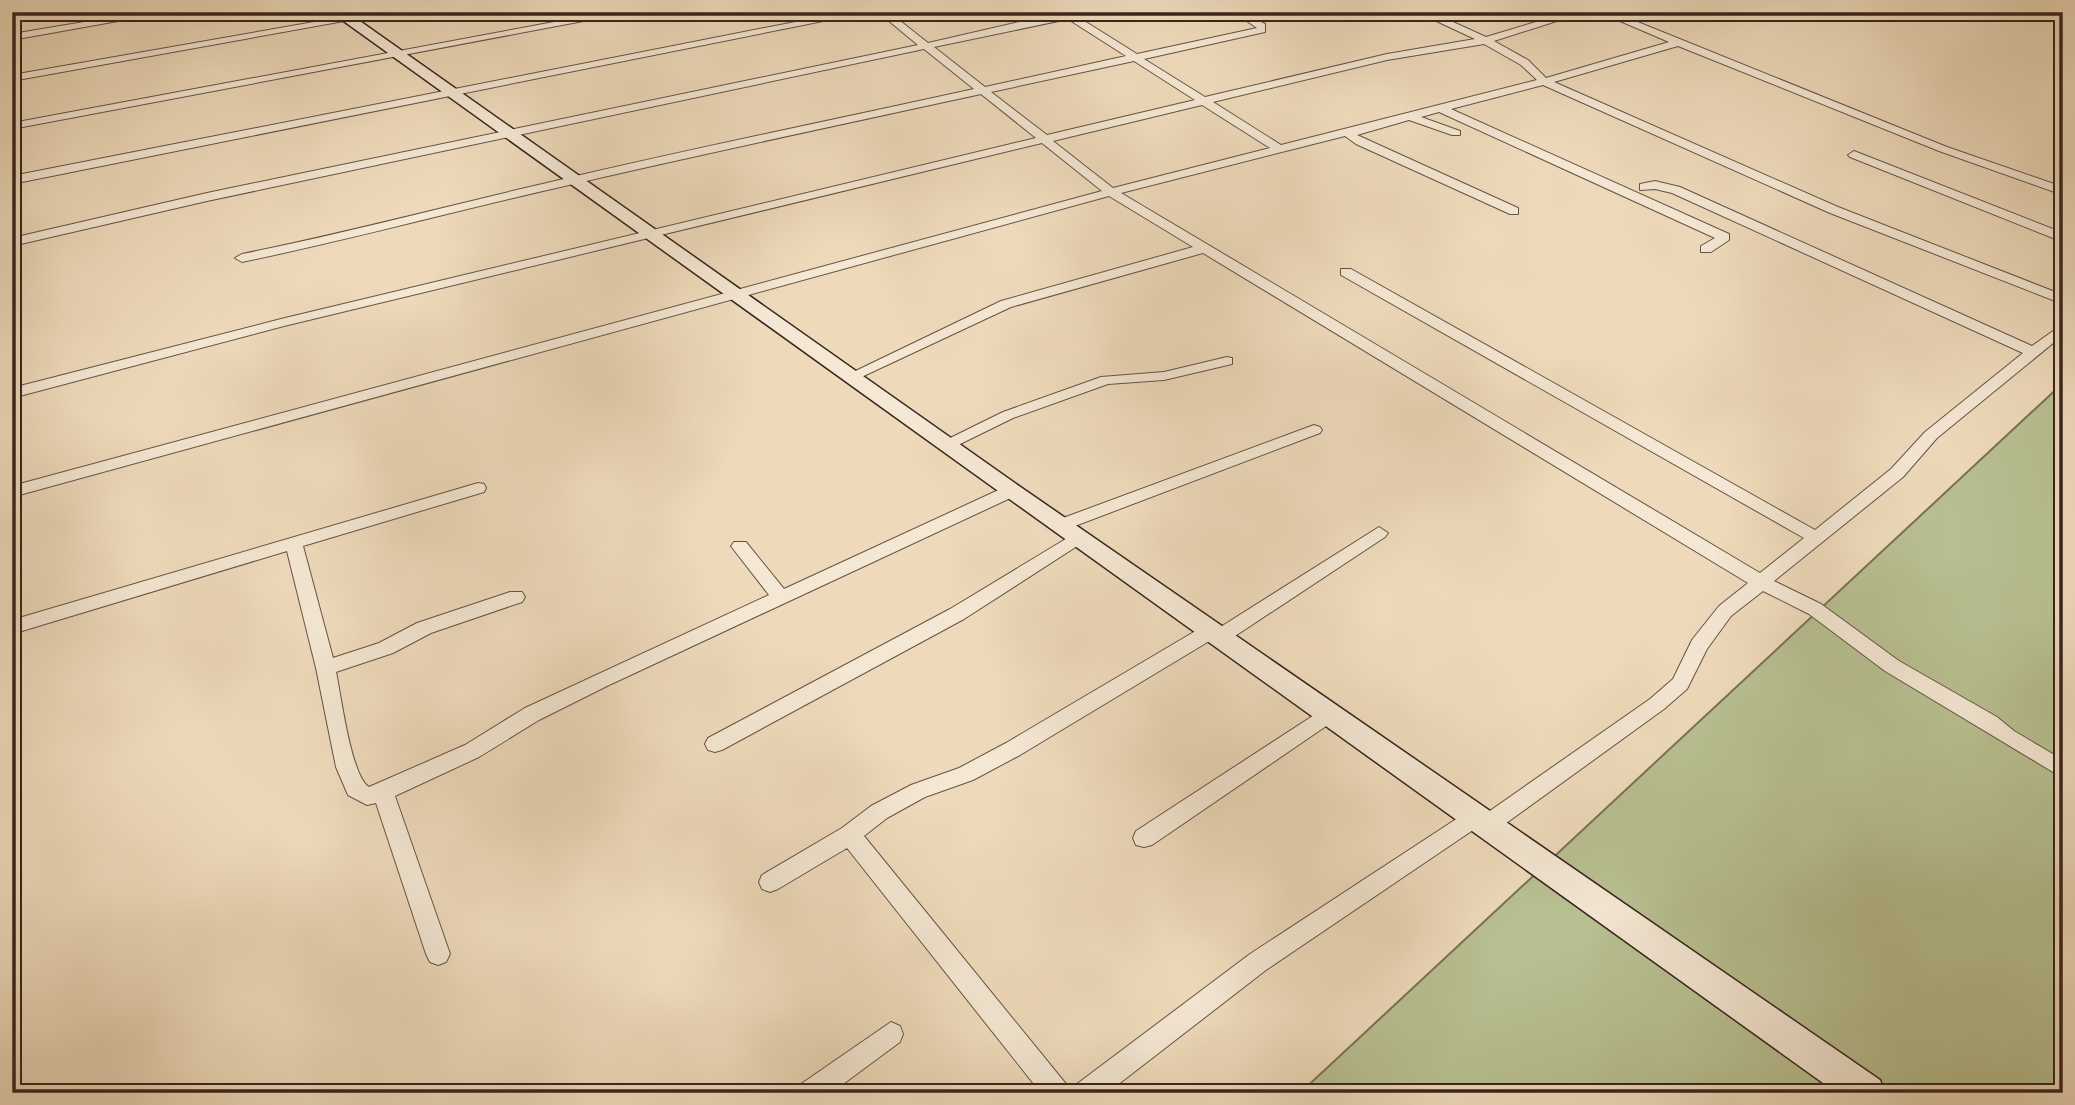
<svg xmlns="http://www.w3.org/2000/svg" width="2075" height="1105" font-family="'Sorts Mill Goudy',serif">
  <rect width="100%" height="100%" fill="#eedabb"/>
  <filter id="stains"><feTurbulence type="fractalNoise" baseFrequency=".00286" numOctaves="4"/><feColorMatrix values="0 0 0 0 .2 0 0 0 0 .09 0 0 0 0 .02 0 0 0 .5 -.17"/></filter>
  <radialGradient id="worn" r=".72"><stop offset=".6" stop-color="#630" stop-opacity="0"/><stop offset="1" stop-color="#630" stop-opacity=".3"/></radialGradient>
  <path fill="#b8c091" stroke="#787256" stroke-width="2" d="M 2063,383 L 2063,1093 L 1300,1093 Z"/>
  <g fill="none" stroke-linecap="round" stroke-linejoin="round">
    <g stroke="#665244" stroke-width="2">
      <path id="street" d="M 144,12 L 168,12 L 12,40 L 12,34 Z
        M 371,12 L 394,12 L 12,81 L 12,75 Z
        M 608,12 L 631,12 L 12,129 L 12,123 Z
        M 846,12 L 868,12 L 12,184 L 12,176 Z
        M 878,12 L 889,12 L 928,43 L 1063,12 L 1093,12 L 1078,17 L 1137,54 L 1257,28 L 1241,17 L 1239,15 L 1243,12 L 1265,24 L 1265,32 L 1144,59 L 1205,97 L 1387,54 L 1475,39 L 1417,12 L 1431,12 L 1486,37 L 1569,12 L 1585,12 L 1494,41 L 1528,60 L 1546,78 L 1669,42 L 1599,12 L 1613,12 L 1947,147 L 2063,187 L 2063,195 L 1939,151 L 1678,46 L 1554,82 L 1838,207 L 2063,295 L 2063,304 L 1830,213 L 1543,85 L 1451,109 L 1729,234 L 1729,240 L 1711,252 L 1701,252 L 1701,246 L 1715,238 L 1439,112 L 1421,117 L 1460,131 L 1460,135 L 1452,135 L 1409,120 L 1357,135 L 1518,208 L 1518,214 L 1510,214 L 1356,144 L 1345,136 L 1121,193 L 1760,573 L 1804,538 L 1341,275 L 1341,269 L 1351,269 L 1815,530 L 1891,469 L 1925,432 L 2023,353 L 1672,193 L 1655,189 L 1640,190 L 1640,184 L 1655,181 L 1680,187 L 2032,346 L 2063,324 L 2063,335 L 1937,438 L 1903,477 L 1774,581 L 1821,604 L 1899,661 L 1997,717 L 2014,731 L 2063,760 L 2063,778 L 1885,671 L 1809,614 L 1763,591 L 1731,616 L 1707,649 L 1687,689 L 1664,709 L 1494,832 L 1486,835 L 1476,828 L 1266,970 L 1107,1093 L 1073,1093 L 1077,1084 L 1250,954 L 1467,812 L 1475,809 L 1484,815 L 1650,699 L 1673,679 L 1692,640 L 1719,606 L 1748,583 L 1203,253 L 1011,307 L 855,380 L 850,381 L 843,377 L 1001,301 L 1193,247 L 1109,196 L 12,497 L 12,486 L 1102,191 L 1042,143 L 284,326 L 12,398 L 12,388 L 281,319 L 1036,138 L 981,94 C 839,125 697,155 556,188 C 451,212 348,240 242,262 L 235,258 L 242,254 C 346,233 447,206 551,182 C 691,149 833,120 974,89 L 924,49 L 207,201 L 12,246 L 12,238 L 207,193 L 918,45 ZM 1068,19 L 1126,56 L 985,87 L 934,47 ZM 1484,44 L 1521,65 L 1537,80 L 1281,145 L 1213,102 L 1387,60 ZM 1134,61 L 1195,100 L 1047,135 L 991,92 ZM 1202,105 L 1270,148 L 1113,188 L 1053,141 Z
        M 1854,151 L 2063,233 L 2063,242 L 1850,157 L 1848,155 Z
        M 1227,357 L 1232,358 L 1232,364 L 1164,380 L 1108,384 L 1013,418 L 952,448 L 946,449 L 938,444 L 1003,412 L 1101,377 L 1164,372 Z
        M 1314,425 L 1320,427 L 1322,430 L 1320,433 L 1067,529 L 1061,531 L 1052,525 L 1055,521 Z
        M 478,483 L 484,484 L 486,488 L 484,492 L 303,546 L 333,658 L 379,643 L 417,623 L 510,592 L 522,592 L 525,597 L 522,602 L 431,633 L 393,653 L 336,672 C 341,695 351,776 369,787 L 465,745 L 525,708 L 769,595 L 734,550 L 731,546 L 734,542 L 746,542 L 784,589 L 1005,487 L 1017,487 L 1019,491 L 1017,495 L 607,686 L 539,720 L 479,757 L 395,796 L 450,954 L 446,962 L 438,965 L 430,962 L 426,954 L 376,803 L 367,805 L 348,795 L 336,767 L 316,668 L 287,551 L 12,634 L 12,620 Z
        M 1379,527 L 1388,533 L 1385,537 L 1226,642 L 1219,644 L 1211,640 L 1020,755 L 973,780 L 925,797 L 887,818 L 864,836 L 1066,1084 L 1070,1093 L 1041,1093 L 847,848 L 778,889 L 770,892 L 762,889 L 759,882 L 762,875 L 842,828 L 871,806 L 911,785 L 959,768 L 1006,743 L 1204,626 L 1211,624 L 1219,628 Z
        M 1079,531 L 1088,537 L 1085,541 L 964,619 L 722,750 L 715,752 L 708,750 L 705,744 L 708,738 L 950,609 Z
        M 1328,706 L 1335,708 L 1338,714 L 1335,720 L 1152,845 L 1144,847 L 1136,845 L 1133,838 L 1136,831 Z
        M 891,1022 L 900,1026 L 903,1034 L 900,1042 L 831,1093 L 797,1093 L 801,1084 Z"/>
    </g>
    <g stroke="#38241c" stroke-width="3">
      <path id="secondary" d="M 331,12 L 347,12 L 1019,486 L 1880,1080 L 1885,1093 L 1837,1093 Z"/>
    </g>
    <use href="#street" fill="#f4e7d3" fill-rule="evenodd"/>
    <use href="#secondary" fill="#f4e7d3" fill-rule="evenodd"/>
  </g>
  <rect width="2075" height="1105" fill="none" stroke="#eedabb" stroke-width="42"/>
  <rect x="14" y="14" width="2047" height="1077" fill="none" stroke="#38241c" stroke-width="3.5"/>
  <rect x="21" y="21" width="2033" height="1063" fill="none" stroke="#38241c" stroke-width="2"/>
  <rect width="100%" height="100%" filter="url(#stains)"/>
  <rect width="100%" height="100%" fill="url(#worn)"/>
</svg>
